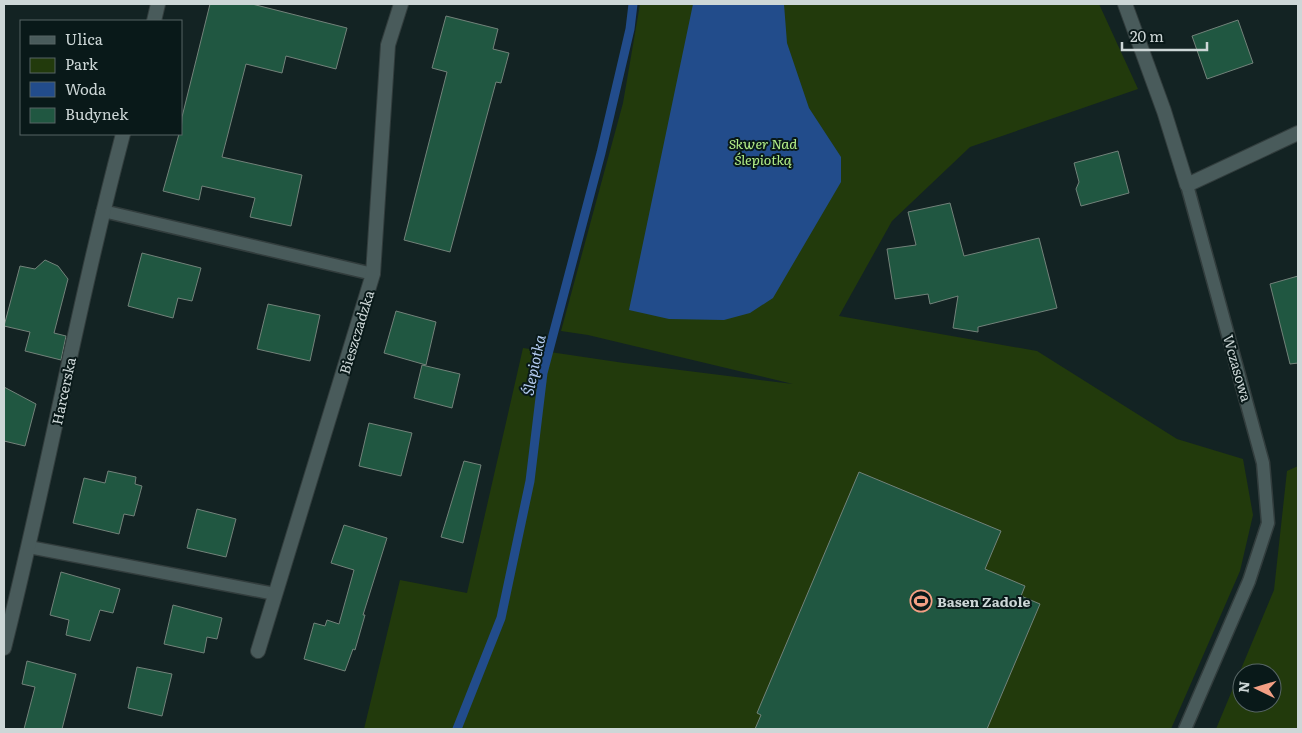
<svg xmlns="http://www.w3.org/2000/svg" width="1302" height="733" font-family="Literata,serif">
  <rect width="100%" height="100%" fill="#132323"/>
  <path fill="#223a0c" fill-rule="evenodd" d="M 640,4 L 1099,4 L 1138,89 L 970,147 L 892,221 L 839,316 L 1037,351 L 1177,439 L 1243,459 L 1253,515 L 1240,571 L 1171,729 L 364,729 L 400,580 L 467,593 L 523,348 L 624,363 L 793,384 L 588,335 L 561,331 L 623,103 Z
    M 1298,466 L 1298,729 L 1216,729 L 1274,590 L 1287,471 ZM 1242,673 L 1272,673 L 1272,703 L 1242,703 Z"/>
  <path fill="#224c8b" d="M 693,4 L 784,4 L 787,43 L 809,108 L 841,157 L 841,182 L 773,298 L 750,313 L 724,320 L 669,319 L 629,310 Z"/>
  <g fill="none" stroke-linecap="round" stroke-linejoin="round">
    <path stroke="#224c8b" stroke-width="9" d="M 457,729 L 501,618 L 530,481 L 543,373 L 601,153 L 630,29 L 633,4"/>
  </g>
  <path fill="#205741" stroke="#72827a" d="M 210,4 L 252,4 L 347,28 L 336,69 L 286,56 L 282,73 L 246,64 L 222,157 L 302,175 L 291,226 L 250,217 L 255,198 L 202,186 L 199,200 L 163,191 L 179,134 L 181,134 L 182,117 Z
    M 446,16 L 498,29 L 493,49 L 509,53 L 501,83 L 496,82 L 450,252 L 404,240 L 447,72 L 432,68 Z
    M 1238,20 L 1253,63 L 1207,79 L 1192,36 Z
    M 1118,151 L 1129,193 L 1081,206 L 1076,189 L 1079,182 L 1074,163 Z
    M 950,203 L 964,256 L 1039,238 L 1057,308 L 978,327 L 978,332 L 953,328 L 958,296 L 930,304 L 928,294 L 895,299 L 887,249 L 916,245 L 908,212 Z
    M 142,253 L 201,268 L 192,301 L 178,298 L 173,318 L 128,306 Z
    M 45,260 L 58,266 L 68,279 L 54,333 L 66,336 L 61,360 L 25,351 L 30,332 L 4,326 L 20,266 L 35,269 Z
    M 1298,276 L 1298,363 L 1290,364 L 1270,284 Z
    M 268,304 L 320,315 L 310,361 L 257,349 Z
    M 396,311 L 436,322 L 426,365 L 384,353 Z
    M 422,365 L 460,374 L 452,408 L 414,398 Z
    M 4,387 L 36,404 L 25,446 L 4,441 Z
    M 369,423 L 412,433 L 401,476 L 359,466 Z
    M 464,461 L 481,465 L 463,543 L 441,537 Z
    M 108,471 L 136,477 L 135,484 L 142,486 L 134,516 L 124,514 L 119,534 L 73,523 L 84,478 L 105,483 Z
    M 859,472 L 1001,531 L 985,569 L 1025,586 L 1021,596 L 1040,604 L 987,729 L 755,729 L 761,715 L 757,713 Z
    M 197,509 L 236,519 L 226,557 L 187,548 Z
    M 344,525 L 387,538 L 363,615 L 365,615 L 355,650 L 353,649 L 345,671 L 304,659 L 314,623 L 325,626 L 327,620 L 339,624 L 354,570 L 331,563 Z
    M 61,572 L 120,589 L 113,613 L 100,610 L 90,641 L 66,635 L 69,620 L 50,615 Z
    M 173,605 L 222,618 L 217,639 L 207,637 L 204,653 L 164,644 Z
    M 27,661 L 76,674 L 62,729 L 24,729 L 35,687 L 22,684 Z
    M 137,667 L 172,674 L 162,716 L 128,708 Z"/>
  <g fill="none" stroke-linecap="round" stroke-linejoin="round">
    <g stroke="#323d3d" stroke-width="15">
      <path id="service" d="M 103,211 L 373,274
        M 29,547 L 275,594
        M 1185,729 L 1249,581 L 1268,523 L 1263,463 L 1187,185"/>
    </g>
    <g stroke="#323d3d" stroke-width="16">
      <path id="minor" d="M 1125,4 L 1164,111 L 1187,185 L 1298,133
        M 154,21 L 158,4
        M 4,648 C 47,477 78,304 123,134
        M 258,651 L 373,274 L 388,45 L 401,4"/>
    </g>
    <use href="#service" stroke="#495b5b" stroke-width="12"/>
    <use href="#minor" stroke="#495b5b" stroke-width="14"/>
  </g>
  <defs>
    <g id="stadium-ring" transform="scale(1.125)"><circle r="9.5" fill="#091919" stroke="#f39f84" stroke-width="1.5"/><path d="M0-5a6.5 5 0 1 0 0 10a6.5 5 0 1 0 0-10ZM-3.5-1.8h7v3.6h-7Z" fill="#f39f84"/></g>
  </defs>
  <g fill-rule="evenodd">
    <use href="#stadium-ring" x="921" y="601"/>
  </g>
  <g text-anchor="middle" dominant-baseline="central" stroke-width="4" stroke-linejoin="round" paint-order="stroke">
    <g font-size="14" font-style="italic" fill="#b3ee88" stroke="#091919">
      <text x="763" y="143">Skwer Nad<tspan x="763" dy="16">Ślepiotką</tspan></text>
    </g>
    <g font-size="14" fill="#cdd7d7" stroke="#091919">
      <text transform="translate(356 332) rotate(-73)">Bieszczadzka</text>
      <text transform="translate(1238 368) rotate(74)">Wczasowa</text>
      <text transform="translate(63 391) rotate(-78)">Harcerska</text>
    </g>
    <g font-size="14" font-weight="bold" fill="#cdd7d7" stroke="#091919" text-anchor="start">
      <text x="937" y="601">Basen Zadole</text>
    </g>
    <g font-size="15" font-style="italic" fill="#b5cdf2" stroke="#091919">
      <text transform="translate(533 365) rotate(-78)">Ślepiotka</text>
    </g>
  </g>
  <rect width="1302" height="733" fill="none" stroke="#cdd7d7" stroke-width="10"/>
  <rect x="20" y="20" width="162" height="115" fill="#091919" stroke="#576565"/>
  <rect x="30" y="36" width="25" height="8" fill="#495b5b" stroke="#576565"/>
  <text x="65" y="45" font-size="15" fill="#cdd7d7">Ulica</text>
  <rect x="30" y="58" width="25" height="15" fill="#223a0c" stroke="#576565"/>
  <text x="65" y="70" font-size="15" fill="#cdd7d7">Park</text>
  <rect x="30" y="82" width="25" height="15" fill="#224c8b" stroke="#576565"/>
  <text x="65" y="95" font-size="15" fill="#cdd7d7">Woda</text>
  <rect x="30" y="108" width="25" height="15" fill="#205741" stroke="#576565"/>
  <text x="65" y="120" font-size="15" fill="#cdd7d7">Budynek</text>
  <g transform="translate(1257 688) rotate(275)"><circle r="24" fill="#091919" stroke="#576565"/>
  <path d="M0-4L9 19L0 12L-9 19Z" fill="#f39f84"/>
  <text y="-8" font-size="14" font-weight="bold" text-anchor="middle" fill="#cdd7d7">N</text>
  </g>
  <path d="M1122 42v8h85v-8" fill="none" stroke="#cdd7d7" stroke-width="2.5"/>
  <text x="1130" y="42" font-size="15" fill="#cdd7d7" stroke="#091919" stroke-width="4" paint-order="stroke">20 m</text>
</svg>
